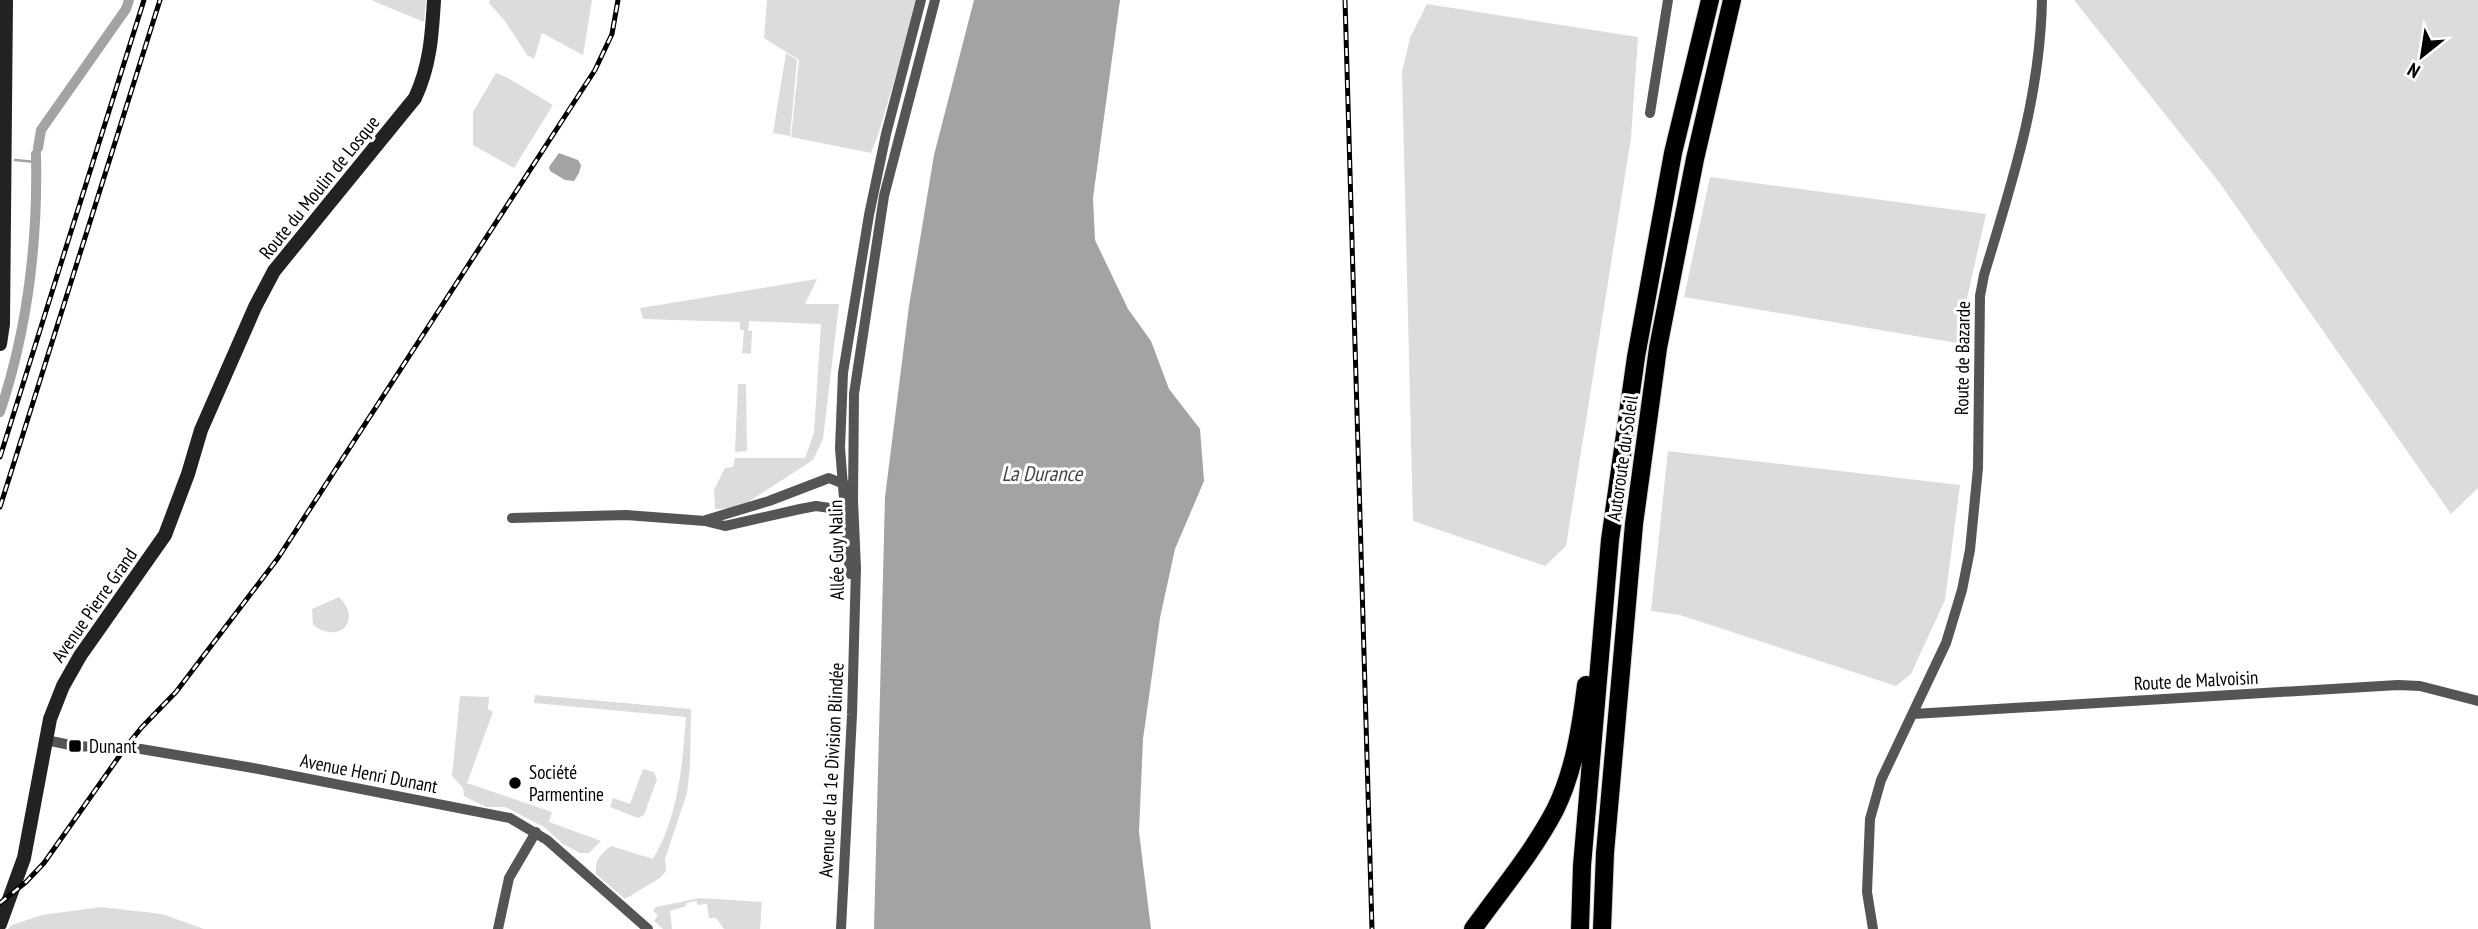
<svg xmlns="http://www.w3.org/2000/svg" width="2478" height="929" font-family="'PT Sans Narrow',sans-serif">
  <rect width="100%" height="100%" fill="#fff"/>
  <path fill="#dcdcdc" d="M 371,0 L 426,0 L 424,22 Z
    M 490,0 L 592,0 L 583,55 L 542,33 L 534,59 L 527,55 L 505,21 L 489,3 Z
    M 767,0 L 918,0 L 879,132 L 871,153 L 791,137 L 799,60 L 764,38 Z
    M 2074,0 L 2478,0 L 2478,488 L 2451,514 L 2219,182 Z
    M 1427,4 L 1638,37 L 1631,138 L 1566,546 L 1545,566 L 1413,521 L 1402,72 L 1410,38 Z
    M 786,53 L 797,60 L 790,136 L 773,133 Z
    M 496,73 L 508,78 L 553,105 L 514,168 L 473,145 L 473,112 Z
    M 1710,177 L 1986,214 L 1957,343 L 1684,297 Z
    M 817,279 L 805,304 L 839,304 L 823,439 L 813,460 L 739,508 L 715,509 L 714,490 L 725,468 L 733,467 L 735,458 L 805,458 L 814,433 L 821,324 L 749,321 L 748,331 L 752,331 L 751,354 L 742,353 L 744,330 L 740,330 L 740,322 L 643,319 L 640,308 Z
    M 738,384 L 746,384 L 747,451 L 735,452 L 735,450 Z
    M 1668,451 L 1960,485 L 1945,600 L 1911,674 L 1896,686 L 1680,615 L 1651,611 Z
    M 339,597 C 363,620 339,645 313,625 L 312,609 Z
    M 535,695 L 691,709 L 690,767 L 687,793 L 665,859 L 666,871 L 660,878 L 625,899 L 596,874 C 595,859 600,855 611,846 L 653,859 C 679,815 682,766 686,717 L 534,703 Z
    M 460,696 L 489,697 L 488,709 L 493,712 L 467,783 L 552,812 L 549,822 L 601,841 L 589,853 L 580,853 L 563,844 L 544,827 L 513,811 L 505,807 L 486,807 L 464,796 L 463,788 L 452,776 Z
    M 643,769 L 654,772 L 657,779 L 644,815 L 638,818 L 610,807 L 613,798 L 630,804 Z
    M 700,898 L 762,902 L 760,929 L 724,929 L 716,918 L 709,918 L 707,904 L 698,905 L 696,901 L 686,903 L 686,906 L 670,911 L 672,929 L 663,929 L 654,921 L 658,915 L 653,911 L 656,907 Z
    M 101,907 L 162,914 L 204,929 L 8,929 L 12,925 L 42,915 Z"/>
  <path fill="#a3a3a3" d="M 974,0 L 1120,0 L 1093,198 L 1095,240 L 1128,309 L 1151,341 L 1169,389 L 1200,429 L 1204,481 L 1175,549 L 1160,618 L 1143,739 L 1139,832 L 1151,929 L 874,929 L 885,497 L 909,306 L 934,155 Z
    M 559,153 L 578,160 L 581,165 L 579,173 L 574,181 L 565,180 L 550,171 L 549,167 Z"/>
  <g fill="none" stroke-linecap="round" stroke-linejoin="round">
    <path stroke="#a3a3a3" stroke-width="2.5" d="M 15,160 L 36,162"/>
    <path stroke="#a3a3a3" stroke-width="10" d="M 38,148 L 41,130 L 126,9 L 129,0
      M 0,412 C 28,328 38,242 36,154"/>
    <g stroke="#dbdbdb" stroke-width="20">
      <path id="highway" d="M 1473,929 C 1501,890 1533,852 1555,810 C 1574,772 1581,726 1586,685
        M 1580,929 L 1582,866 L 1610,540 L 1636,357 L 1673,153 L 1710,0
        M 1602,929 L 1605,853 L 1634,524 L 1658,348 L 1695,159 L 1732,0"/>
    </g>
    <path stroke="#555" stroke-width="10" d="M 1650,113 L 1668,0
      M 512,518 L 626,515 L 705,521 L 725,526 L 800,509 L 816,506 L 830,508 L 846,503
      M 706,520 L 769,501 L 829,478 L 846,485
      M 850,574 L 840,448 L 843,373 L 869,215 L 886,134 L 921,0
      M 1913,714 L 2398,685 L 2420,686 L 2478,701
      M 46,740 L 75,746 L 141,749 L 253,768 L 510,818 L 547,840 L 648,929
      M 498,929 L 509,878 L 536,832
      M 841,929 L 852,715 L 856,568 L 853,500 L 854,394 L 884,196 L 935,0
      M 1873,929 L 1867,892 L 1870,819 L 1881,780 L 1946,643 L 1962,590 L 1970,550 L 1978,468 L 1980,296 L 1984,275 C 2012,182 2040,99 2042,0"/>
    <path stroke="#222" stroke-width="14" d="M 0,344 L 3,324 L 6,0
      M 0,924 L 24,858 L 50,719 L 63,686 L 80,656 L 165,535 L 188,474 L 201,430 L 255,307 L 274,271 L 415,98 C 430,66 432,35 434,0"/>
    <use href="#highway" stroke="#000" stroke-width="18"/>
    <g stroke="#000" stroke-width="5">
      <path id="rail" d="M 1345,0 L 1372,929
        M 0,457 L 144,0
        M 0,507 L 160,0
        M 0,903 L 26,882 L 44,863 L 125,748 L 142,727 L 176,692 L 278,558 L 595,70 L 612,34 L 618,0"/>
    </g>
    <use href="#rail" stroke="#fff" stroke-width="2.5" stroke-dasharray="8" stroke-linecap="butt"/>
  </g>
  <g fill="#000" stroke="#fff" stroke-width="2.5">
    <rect x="68" y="739" width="14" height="14" rx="3.5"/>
    <circle cx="515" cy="783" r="7"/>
  </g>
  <g text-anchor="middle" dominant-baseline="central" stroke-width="6" stroke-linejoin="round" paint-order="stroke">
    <g font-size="19" fill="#000" stroke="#fff">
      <text transform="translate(319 187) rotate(-51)">Route du Moulin de Losque</text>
      <text transform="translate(1962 358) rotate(-89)">Route de Bazarde</text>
      <text transform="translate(1622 458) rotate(-82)">Autoroute du Soleil</text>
      <text transform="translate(836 550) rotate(-91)">Allée Guy Nalin</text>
      <text transform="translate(94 605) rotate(-55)">Avenue Pierre Grand</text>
      <text transform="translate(2196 680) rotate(-3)">Route de Malvoisin</text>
      <text transform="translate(831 770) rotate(-87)">Avenue de la 1e Division Blindée</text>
      <text transform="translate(369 773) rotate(11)">Avenue Henri Dunant</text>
    </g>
    <g font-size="19" fill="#000" stroke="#fff" text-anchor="start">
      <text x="89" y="746">Dunant</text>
      <text x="529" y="772">Société<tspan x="529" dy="22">Parmentine</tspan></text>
    </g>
    <g font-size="21" font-style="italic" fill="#444" stroke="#fff">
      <text x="1042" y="473">La Durance</text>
    </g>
  </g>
  <g transform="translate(2422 56) rotate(210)" stroke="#ffffff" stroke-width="5" paint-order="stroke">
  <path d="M0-5L12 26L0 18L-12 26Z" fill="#000000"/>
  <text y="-10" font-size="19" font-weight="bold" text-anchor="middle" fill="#000000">N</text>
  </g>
</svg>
